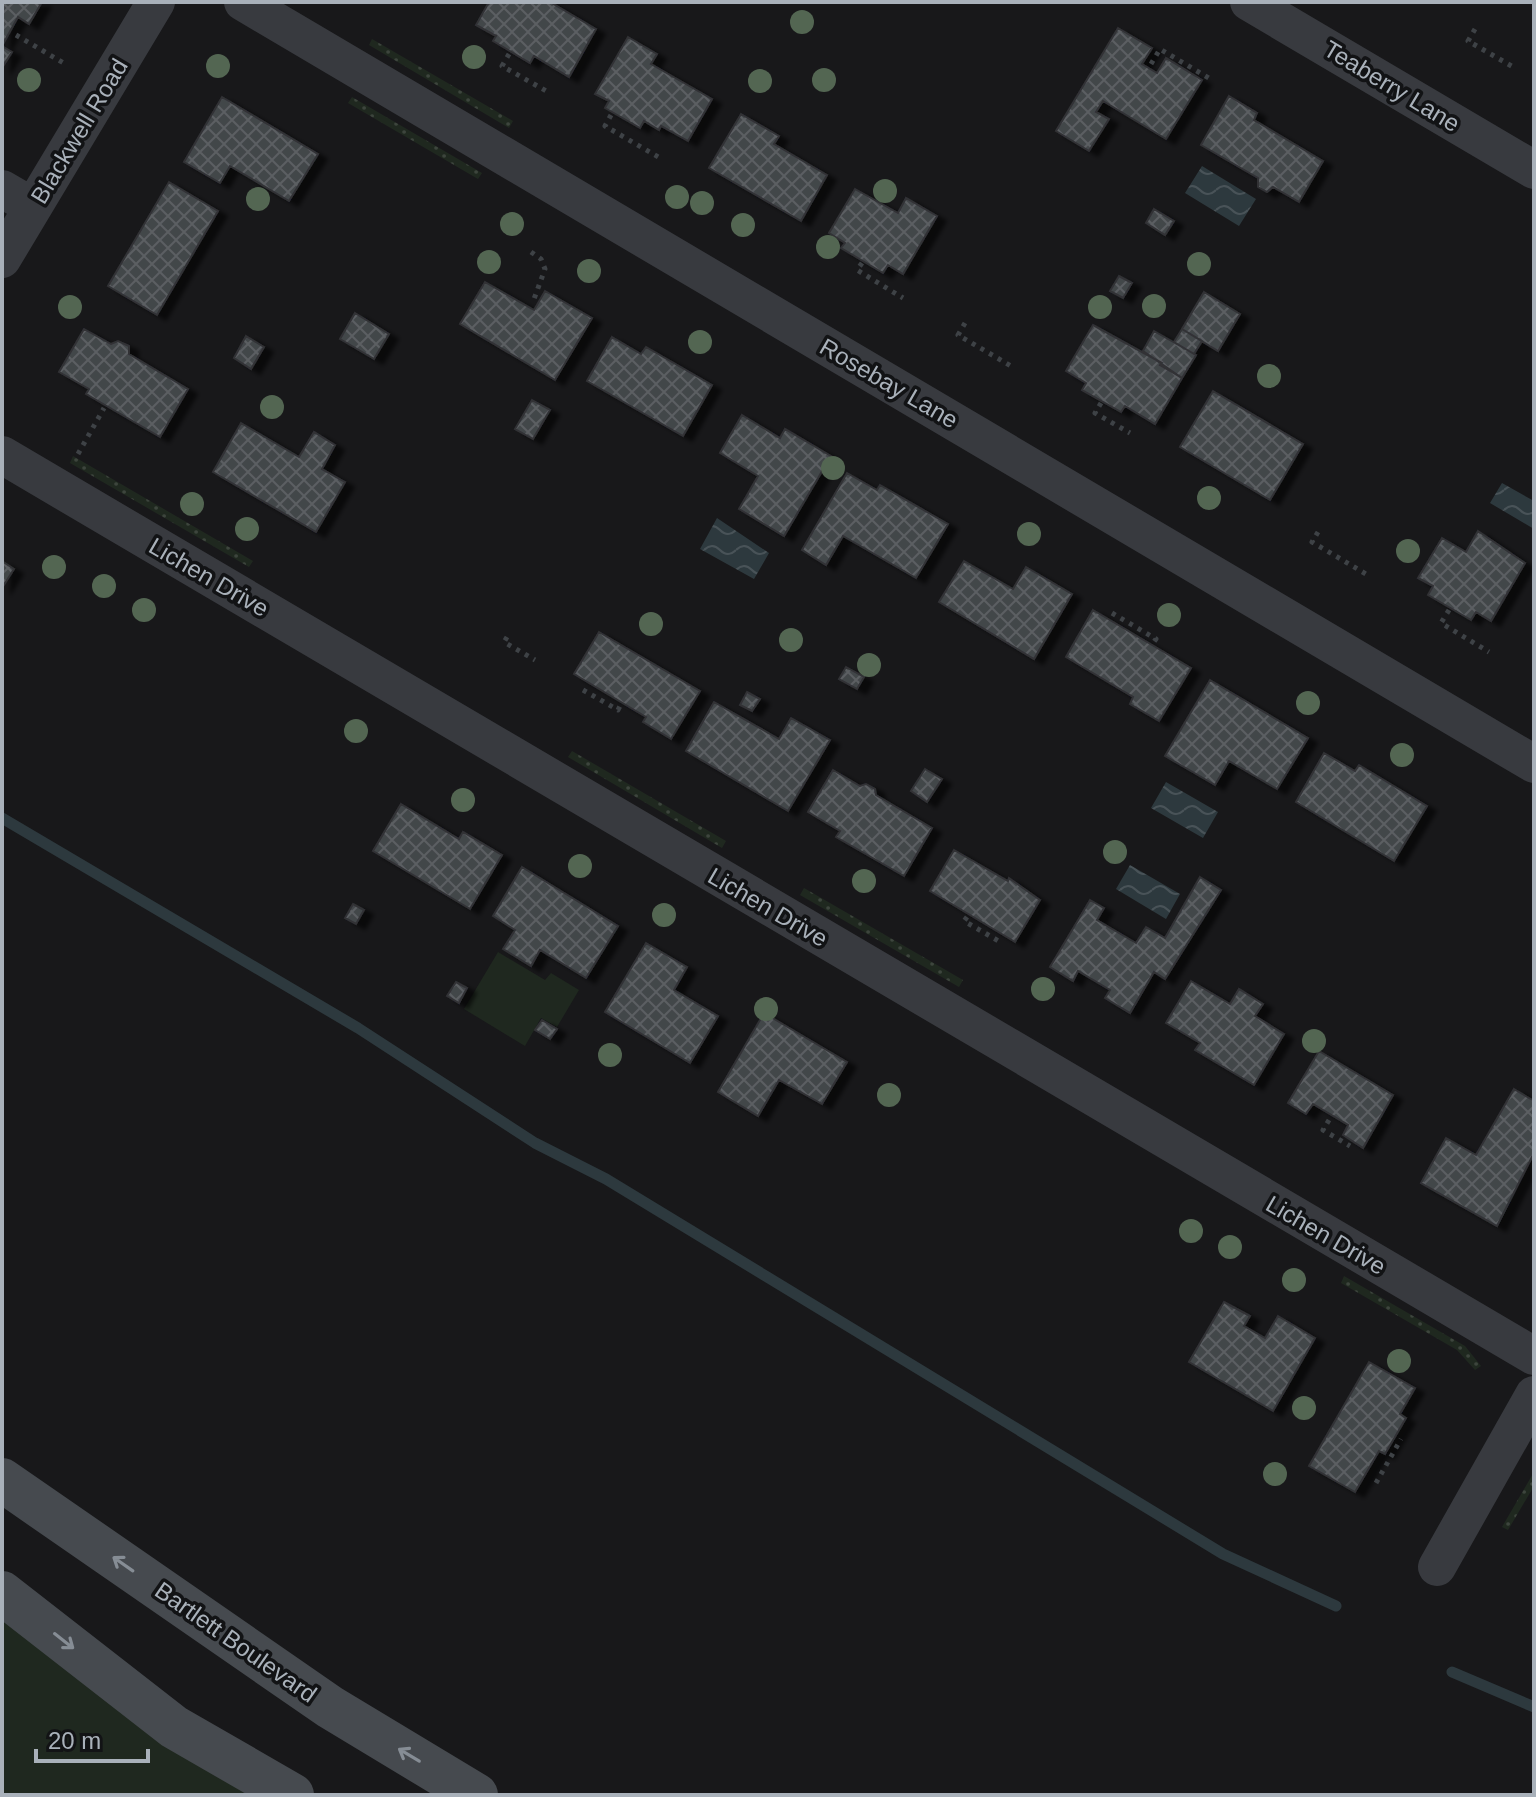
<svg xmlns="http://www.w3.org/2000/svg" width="1536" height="1797" font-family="Arial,sans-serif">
  <defs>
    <pattern id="grass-dots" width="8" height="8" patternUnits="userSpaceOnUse" patternTransform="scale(2)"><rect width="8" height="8" fill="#1f281f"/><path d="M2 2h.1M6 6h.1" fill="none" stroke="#3d453d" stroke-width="1.8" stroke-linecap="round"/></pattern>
    <pattern id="water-waves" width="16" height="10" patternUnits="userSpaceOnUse" patternTransform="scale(2)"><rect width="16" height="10" fill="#2d393e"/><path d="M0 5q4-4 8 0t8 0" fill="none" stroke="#495358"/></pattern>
    <pattern id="building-cross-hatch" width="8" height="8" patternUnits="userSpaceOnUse" patternTransform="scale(2)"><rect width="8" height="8" fill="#43464a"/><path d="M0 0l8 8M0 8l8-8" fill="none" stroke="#5b5e62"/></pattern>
    <filter id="shadow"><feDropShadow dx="9" dy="5" stdDeviation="2" flood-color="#0009"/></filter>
  </defs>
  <rect width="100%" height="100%" fill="#18181a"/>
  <path fill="url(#grass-dots)" d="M 372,39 L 513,121 L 509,128 L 369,45 Z
    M 352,97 L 482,173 L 478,179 L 348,103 Z
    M 73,456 L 253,561 L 249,567 L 70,463 Z
    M 572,751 L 726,841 L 722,848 L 568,757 Z
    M 804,888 L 963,980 L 959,987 L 800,895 Z
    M 1344,1276 L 1465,1346 L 1481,1366 L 1475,1370 L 1457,1350 L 1341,1283 Z
    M 1534,1472 L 1534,1486 L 1508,1530 L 1502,1527 Z"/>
  <path fill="#1f281f" d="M 498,952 L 545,980 L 551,973 L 579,990 L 557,1027 L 541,1018 L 525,1046 L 464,1009 Z
    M 2,1593 L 292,1795 L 2,1795 Z"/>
  <path fill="url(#water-waves)" d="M 1202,166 L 1256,199 L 1239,226 L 1185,193 Z
    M 1502,483 L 1534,501 L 1534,529 L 1490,503 Z
    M 717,518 L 769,553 L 754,579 L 700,549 Z
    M 1166,782 L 1218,812 L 1203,838 L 1151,808 Z
    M 1130,865 L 1180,894 L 1166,919 L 1116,889 Z"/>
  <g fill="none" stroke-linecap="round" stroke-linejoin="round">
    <path stroke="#2d393e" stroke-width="11" d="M 2,818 L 358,1028 L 535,1143 L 606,1179 L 1223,1554 L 1336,1606
      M 1452,1672 L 1534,1707"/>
  </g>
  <path fill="url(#building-cross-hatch)" stroke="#313236" stroke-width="2" filter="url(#shadow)" d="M 2,2 L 42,2 L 29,24 L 18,17 L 2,46 Z
    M 489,2 L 550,2 L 596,29 L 569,77 L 534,56 L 530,63 L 493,41 L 496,36 L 476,25 Z
    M 1118,28 L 1152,48 L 1142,64 L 1157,73 L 1166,58 L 1202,80 L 1166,139 L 1103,101 L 1096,112 L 1109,119 L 1089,151 L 1056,131 Z
    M 628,37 L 657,54 L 651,64 L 712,99 L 688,141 L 661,126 L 659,130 L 644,121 L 640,128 L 605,108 L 609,101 L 595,94 Z
    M 2,46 L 12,52 L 2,68 Z
    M 1229,96 L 1257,113 L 1254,120 L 1323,161 L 1299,202 L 1273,187 L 1267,192 L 1258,187 L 1258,178 L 1201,145 Z
    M 222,97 L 318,154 L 289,201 L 230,166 L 220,183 L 184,162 Z
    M 741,114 L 779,136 L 774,144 L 827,175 L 801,221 L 709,168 Z
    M 169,182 L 218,211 L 157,315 L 108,286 Z
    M 855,189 L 898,213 L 906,198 L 937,216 L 903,274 L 888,265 L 883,273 L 841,248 L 845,243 L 829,233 Z
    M 1154,209 L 1174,221 L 1165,235 L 1146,223 Z
    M 1119,276 L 1132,283 L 1123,298 L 1110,291 Z
    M 485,282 L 534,310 L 545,291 L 592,318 L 555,380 L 460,324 Z
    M 1204,292 L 1240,314 L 1218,351 L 1182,329 Z
    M 355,313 L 389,334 L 374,359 L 340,339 Z
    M 1093,325 L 1162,363 L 1160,365 L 1182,378 L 1155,424 L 1125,406 L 1121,412 L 1082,390 L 1086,383 L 1066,371 Z
    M 84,329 L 111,344 L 118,341 L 129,346 L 129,354 L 188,389 L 160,437 L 86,394 L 89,389 L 59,372 Z
    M 1182,329 L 1202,341 L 1194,354 L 1174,342 Z
    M 1154,331 L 1196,355 L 1182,378 L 1143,351 Z
    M 246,336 L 264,347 L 251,369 L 234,358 Z
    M 612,337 L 641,354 L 646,347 L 712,385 L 683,436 L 587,381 Z
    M 1213,391 L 1303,444 L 1270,500 L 1180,447 Z
    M 532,400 L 550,410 L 533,439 L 515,429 Z
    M 742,415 L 780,438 L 785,429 L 831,456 L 784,536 L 739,509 L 758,476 L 720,453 Z
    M 241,423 L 299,457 L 314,432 L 335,445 L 322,469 L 345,482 L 316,532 L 213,472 Z
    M 847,473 L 877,490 L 880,485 L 948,524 L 916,578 L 843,536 L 826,565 L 802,550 Z
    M 1478,531 L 1525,563 L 1491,621 L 1476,612 L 1471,620 L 1428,595 L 1433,586 L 1418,578 L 1442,538 L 1466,552 Z
    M 2,561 L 14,569 L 2,588 Z
    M 964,561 L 1013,589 L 1026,567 L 1072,594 L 1034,659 L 939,602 Z
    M 1093,610 L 1191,668 L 1159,721 L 1130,704 L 1133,697 L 1066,657 Z
    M 599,632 L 700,691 L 671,739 L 643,722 L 646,717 L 574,674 Z
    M 846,667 L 864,677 L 857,689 L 839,679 Z
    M 1210,680 L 1308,738 L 1277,789 L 1229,761 L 1215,785 L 1165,756 Z
    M 747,692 L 760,699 L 752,711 L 740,705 Z
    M 714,702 L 779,739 L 791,718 L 830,740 L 788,811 L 686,751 Z
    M 1324,753 L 1355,771 L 1359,765 L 1427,806 L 1394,861 L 1296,802 Z
    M 925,769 L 942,779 L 927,802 L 911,791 Z
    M 833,770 L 860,786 L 866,784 L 875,789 L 876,795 L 932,828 L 904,876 L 836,837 L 840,831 L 808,812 Z
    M 401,804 L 459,839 L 463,832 L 502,855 L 470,909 L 373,851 Z
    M 954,850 L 1008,881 L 1009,878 L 1040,900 L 1015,942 L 930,891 Z
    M 522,867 L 618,926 L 586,978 L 540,950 L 531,966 L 503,949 L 515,930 L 493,916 Z
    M 1200,877 L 1221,890 L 1165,979 L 1154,972 L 1130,1013 L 1105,998 L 1110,990 L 1078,971 L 1073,981 L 1050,967 L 1090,900 L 1104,908 L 1097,920 L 1136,943 L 1146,927 L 1165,938 Z
    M 353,904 L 364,910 L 356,924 L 345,918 Z
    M 646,943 L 687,967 L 674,990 L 718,1016 L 690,1063 L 605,1012 Z
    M 1191,981 L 1230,1004 L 1239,989 L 1263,1004 L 1255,1016 L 1284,1034 L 1254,1085 L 1195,1050 L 1200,1043 L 1166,1023 Z
    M 456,982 L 467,988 L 459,1003 L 447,996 Z
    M 764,1013 L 847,1062 L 822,1104 L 779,1080 L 758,1116 L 718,1092 Z
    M 542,1020 L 557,1029 L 550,1039 L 535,1030 Z
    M 1319,1051 L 1393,1095 L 1363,1148 L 1343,1135 L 1348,1125 L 1313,1104 L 1306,1114 L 1288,1103 Z
    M 1514,1089 L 1534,1101 L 1534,1153 L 1497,1226 L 1421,1183 L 1446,1138 L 1476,1155 Z
    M 1224,1302 L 1250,1316 L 1244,1326 L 1265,1338 L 1278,1316 L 1315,1338 L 1273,1411 L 1189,1362 Z
    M 1369,1362 L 1415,1388 L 1400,1414 L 1406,1418 L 1385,1454 L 1379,1451 L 1355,1492 L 1309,1466 Z"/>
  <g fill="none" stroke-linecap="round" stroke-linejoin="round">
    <path stroke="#3e4246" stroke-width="5" stroke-dasharray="4 6" stroke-linecap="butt" d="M 1475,29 L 1468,41 L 1515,68
      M 16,35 L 67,65
      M 509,54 L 502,66 L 548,92
      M 1151,64 L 1160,49 L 1212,80
      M 611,115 L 605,126 L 660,158
      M 531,252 L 541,259 L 545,269 L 534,299
      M 862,263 L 857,270 L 903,298
      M 965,323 L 958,335 L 1011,366
      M 1101,403 L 1095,413 L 1130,433
      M 78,454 L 104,408
      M 1318,532 L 1312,542 L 1366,574
      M 1449,610 L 1441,623 L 1489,652
      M 1112,613 L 1156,639 L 1153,643
      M 507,637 L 504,642 L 535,660
      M 583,690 L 618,710 L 621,704
      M 967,917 L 964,921 L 1002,943
      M 1329,1120 L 1323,1130 L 1350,1146
      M 1376,1483 L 1401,1439"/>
    <path stroke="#383a3f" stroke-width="38" d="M 243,2 L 1534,764
      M 1249,2 L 1534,170
      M 2,189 L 33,207
      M 2,259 L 156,2
      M 2,455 L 1534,1356
      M 1437,1567 L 1534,1395"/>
    <path stroke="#464a4f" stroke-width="44" d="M 2,1480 L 330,1707 L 476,1795
      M 2,1593 L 174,1727 L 292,1795"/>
  </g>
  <g fill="#536652">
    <circle cx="802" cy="22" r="12"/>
    <circle cx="474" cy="57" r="12"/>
    <circle cx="218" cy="66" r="12"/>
    <circle cx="29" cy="80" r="12"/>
    <circle cx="824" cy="80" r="12"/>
    <circle cx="760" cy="81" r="12"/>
    <circle cx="885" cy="191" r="12"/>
    <circle cx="677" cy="197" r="12"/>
    <circle cx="258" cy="199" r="12"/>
    <circle cx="702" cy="203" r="12"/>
    <circle cx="512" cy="224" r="12"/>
    <circle cx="743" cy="225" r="12"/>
    <circle cx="828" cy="247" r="12"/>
    <circle cx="489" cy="262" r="12"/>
    <circle cx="1199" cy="264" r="12"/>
    <circle cx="589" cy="271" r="12"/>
    <circle cx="1154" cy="306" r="12"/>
    <circle cx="70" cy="307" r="12"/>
    <circle cx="1100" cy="307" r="12"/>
    <circle cx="700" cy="342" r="12"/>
    <circle cx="1269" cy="376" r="12"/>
    <circle cx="272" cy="407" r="12"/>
    <circle cx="833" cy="468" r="12"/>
    <circle cx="1209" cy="498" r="12"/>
    <circle cx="192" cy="504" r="12"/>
    <circle cx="247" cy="529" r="12"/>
    <circle cx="1029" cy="534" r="12"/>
    <circle cx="1408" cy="551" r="12"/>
    <circle cx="54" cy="567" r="12"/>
    <circle cx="104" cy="586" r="12"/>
    <circle cx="144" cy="610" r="12"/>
    <circle cx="1169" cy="615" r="12"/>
    <circle cx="651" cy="624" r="12"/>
    <circle cx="791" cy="640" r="12"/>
    <circle cx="869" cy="665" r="12"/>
    <circle cx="1308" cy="703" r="12"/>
    <circle cx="356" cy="731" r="12"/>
    <circle cx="1402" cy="755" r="12"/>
    <circle cx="463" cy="800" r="12"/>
    <circle cx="1115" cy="852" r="12"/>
    <circle cx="580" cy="866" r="12"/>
    <circle cx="864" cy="881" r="12"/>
    <circle cx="664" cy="915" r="12"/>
    <circle cx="1043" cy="989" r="12"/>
    <circle cx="766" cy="1009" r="12"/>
    <circle cx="1314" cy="1041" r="12"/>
    <circle cx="610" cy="1055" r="12"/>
    <circle cx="889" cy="1095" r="12"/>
    <circle cx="1191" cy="1231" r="12"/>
    <circle cx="1230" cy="1247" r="12"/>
    <circle cx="1294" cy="1280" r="12"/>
    <circle cx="1399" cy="1361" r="12"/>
    <circle cx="1304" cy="1408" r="12"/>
    <circle cx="1275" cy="1474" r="12"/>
  </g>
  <defs><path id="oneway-shaft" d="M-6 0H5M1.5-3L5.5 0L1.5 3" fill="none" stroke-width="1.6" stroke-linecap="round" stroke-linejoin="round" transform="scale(2)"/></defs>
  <g stroke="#868d95">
    <use href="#oneway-shaft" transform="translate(123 1564) rotate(-145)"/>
    <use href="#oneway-shaft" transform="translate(64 1641) rotate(38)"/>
    <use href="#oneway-shaft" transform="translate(409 1755) rotate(-149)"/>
  </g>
  <g text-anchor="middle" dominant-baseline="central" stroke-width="7" stroke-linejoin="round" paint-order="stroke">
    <g font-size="24" fill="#a9b1ba" stroke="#121315">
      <text transform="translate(1392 86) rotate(31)">Teaberry Lane</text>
      <text transform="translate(79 131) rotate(-59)">Blackwell Road</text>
      <text transform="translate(889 383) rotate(30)">Rosebay Lane</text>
      <text transform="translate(209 577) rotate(30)">Lichen Drive</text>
      <text transform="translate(768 907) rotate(30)">Lichen Drive</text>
      <text transform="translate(1326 1235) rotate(30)">Lichen Drive</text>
      <text transform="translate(236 1642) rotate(35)">Bartlett Boulevard</text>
    </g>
  </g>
  <rect width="1536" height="1797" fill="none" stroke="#a9b1ba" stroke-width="8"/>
  <path d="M36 1749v12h112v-12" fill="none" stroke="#a9b1ba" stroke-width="4"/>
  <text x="48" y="1749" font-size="24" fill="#a9b1ba" stroke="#121315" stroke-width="6" paint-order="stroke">20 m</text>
</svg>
